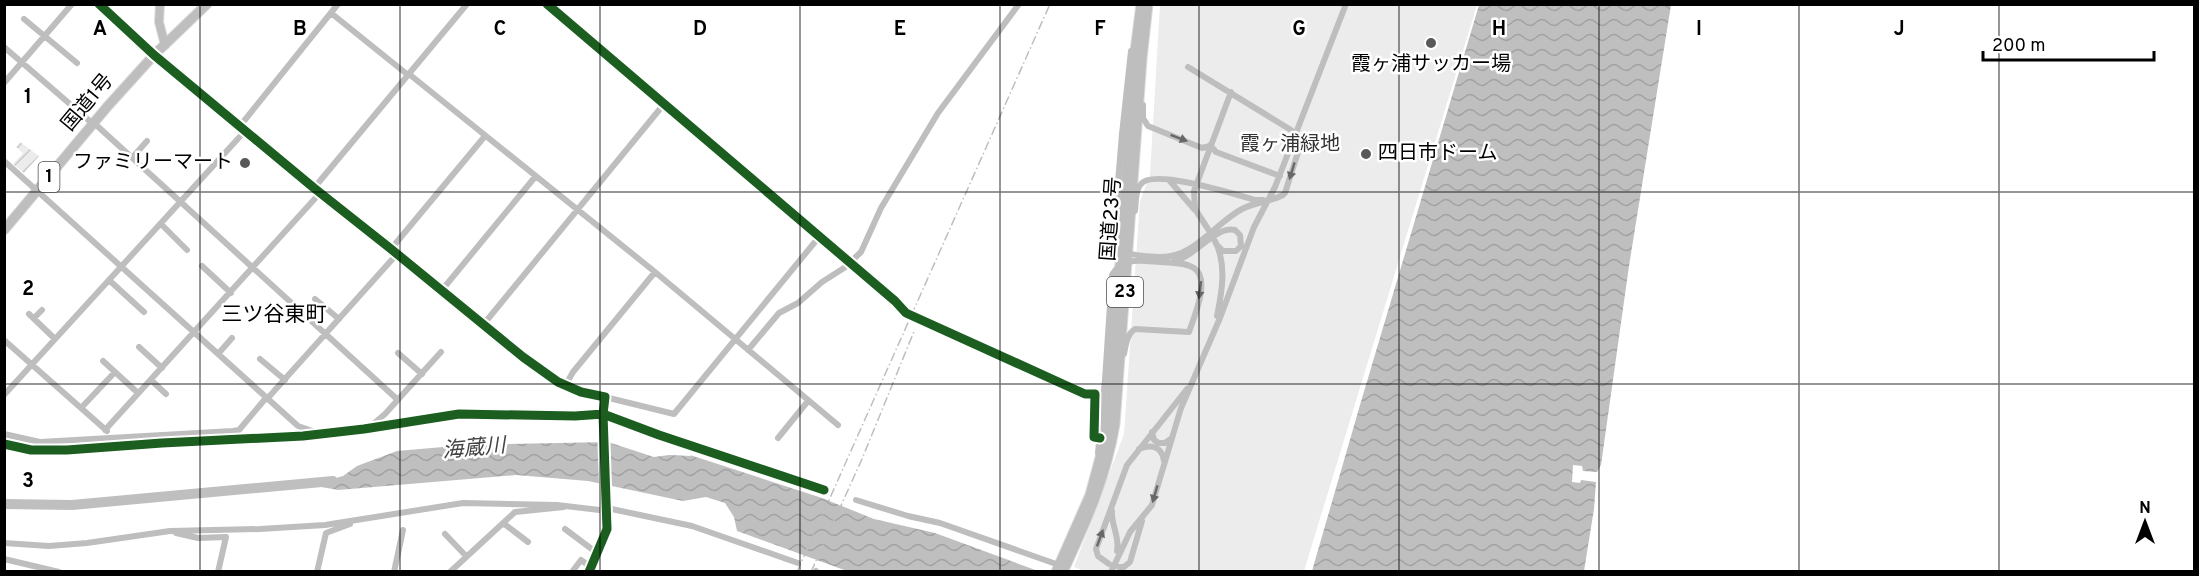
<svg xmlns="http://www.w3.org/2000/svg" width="2199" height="576" font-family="Overpass,'Noto Sans JP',sans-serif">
  <defs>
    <pattern id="garden-furrows" width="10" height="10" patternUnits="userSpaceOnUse" patternTransform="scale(1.5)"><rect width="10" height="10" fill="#ececec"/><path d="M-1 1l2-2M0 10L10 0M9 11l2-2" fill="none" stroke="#c9c9c9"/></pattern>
    <pattern id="water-waves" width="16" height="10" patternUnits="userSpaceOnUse" patternTransform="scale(1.5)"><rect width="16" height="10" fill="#bfbfbf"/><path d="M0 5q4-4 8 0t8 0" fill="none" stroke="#a2a2a2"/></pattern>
  </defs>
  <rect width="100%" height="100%" fill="#fff"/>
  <path fill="#ececec" d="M 1160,5 L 1477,5 L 1304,571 L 1087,572 L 1074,567 L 1124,434 L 1140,201 L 1150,175 Z"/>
  <path fill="url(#garden-furrows)" d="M 20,142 L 39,156 L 24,173 L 13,164 L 23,153 L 16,147 Z"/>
  <path fill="url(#water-waves)" d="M 1479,5 L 1671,5 L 1629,266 L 1601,465 L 1597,472 L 1583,471 L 1582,466 L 1573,465 L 1572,482 L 1580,483 L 1581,480 L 1596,482 L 1594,509 L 1584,571 L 1312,571 L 1360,405 Z
    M 608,442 L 654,457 L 669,455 L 691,456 L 690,455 L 822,498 L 874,519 L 935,533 L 1038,571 L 847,571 L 737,531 L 734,517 L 725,503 L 706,497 L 683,501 L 588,481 L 516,475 L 338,490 L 311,485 L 343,476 L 357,466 L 397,451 L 466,445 Z"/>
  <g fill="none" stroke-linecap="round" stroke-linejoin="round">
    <path stroke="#bfbfbf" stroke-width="10" d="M 4,504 L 72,505 L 333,481"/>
    <g stroke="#dbdbdb" stroke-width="10">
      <path id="major" d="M 160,4 L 159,22 L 165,45"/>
    </g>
    <g stroke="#dbdbdb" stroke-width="11">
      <path id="highway" d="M 4,230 L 107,107 L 154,55 L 207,4
        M 1056,572 L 1090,495 L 1105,439 L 1111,395 L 1134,59 L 1141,4
        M 1063,572 C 1086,522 1106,479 1115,424 L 1142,59 L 1148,4"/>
    </g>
    <path stroke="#bebebe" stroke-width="6" d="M 99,4 L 154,55 L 314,188 L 391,249 L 523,357 L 558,382 L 581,392 L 605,397 L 603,414 L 607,529 L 589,572
      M 547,4 L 895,301 L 906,313 L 1065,385 L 1085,394 L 1095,394 L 1094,437 L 1100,438
      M 331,13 L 408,75
      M 24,19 L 77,63
      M 4,47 L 93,124
      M 409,74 L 655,272 L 838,425
      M 4,83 L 72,4
      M 1143,105 L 1143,118 L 1148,126 L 1202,148 L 1210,146
      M 94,123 L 398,400
      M 240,126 L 338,4
      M 1122,134 L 1131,51
      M 1210,145 L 1216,152 L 1280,176
      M 132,158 L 147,141
      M 4,161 L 298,426 L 318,433
      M 1169,180 L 1194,209
      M 314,188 L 467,4
      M 1135,211 C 1136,203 1135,190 1141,184 C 1153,168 1237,195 1255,200 L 1263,200
      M 161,224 L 187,250
      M 1208,229 L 1195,209 L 1194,191 L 1231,92
      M 1215,241 C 1227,264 1222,292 1217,316
      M 391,249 L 485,136
      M 1161,257 C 1195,257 1214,224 1242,209 C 1255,202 1270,202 1283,195 L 1285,193 L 1300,146 L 1299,138 L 1291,130 L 1188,67
      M 1174,261 C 1195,257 1216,225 1235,230 L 1240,235 L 1241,246 L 1236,251 L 1223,251 L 1217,245
      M 202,266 L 231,293
      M 109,280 L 144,312
      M 442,290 L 535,177
      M 315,299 L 339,319
      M 29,314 L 55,339
      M 34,318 L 42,310
      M 483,325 L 664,104
      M 4,340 L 107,431
      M 139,347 L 162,368
      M 748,350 L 779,313 L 798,303 L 822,282 L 844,268 L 861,252 L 881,208 L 938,113 L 1019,4
      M 398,353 L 422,374
      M 218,354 L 232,338
      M 1124,354 C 1126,344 1127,334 1135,329 L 1189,332 C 1194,317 1211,279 1194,268 C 1185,262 1172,263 1161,262
      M 260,359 L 285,380
      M 103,361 L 138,393
      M 151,380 L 166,394
      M 565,386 L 573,372 L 655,272
      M 4,395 L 245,131
      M 605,397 L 674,414 L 819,237
      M 267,399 L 397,254
      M 81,408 L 115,372
      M 371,426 L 385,414 L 441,352
      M 105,430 L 320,193
      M 1152,432 L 1154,440 L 1159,443 L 1165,443 L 1172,438
      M 4,434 L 40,442 L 233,431 L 239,430 L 266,398
      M 778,438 L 808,401
      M 4,444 L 31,450 L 67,450 L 162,443 L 303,436 L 364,429 L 459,414 L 575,416 L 603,414 L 659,435 L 824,490
      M 1139,449 C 1151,444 1162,446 1164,461
      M 1098,453 L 1105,380
      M 856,500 L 908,516 L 940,523 L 1059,565
      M 607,508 L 692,526 L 798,563
      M 1112,511 C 1111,525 1120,537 1117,551
      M 503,523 L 528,542
      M 565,529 L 597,553
      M 176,533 L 198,538 L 226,537 L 218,572
      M 445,534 L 466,556
      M 4,543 L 49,546 L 87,543 L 170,531 L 260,529 L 325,525 L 463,503 L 557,505 L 608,511
      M 4,559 L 59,572
      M 1109,564 L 1098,556 L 1096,549 L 1127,465 L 1187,389
      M 1119,567 L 1124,567 L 1130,562 L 1142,521
      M 816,571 L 817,572
      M 317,572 L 326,533 L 350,524
      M 394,572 L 403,530
      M 450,572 L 515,512 L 564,507
      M 572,572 L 581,560 L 591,567
      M 1111,572 L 1130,532 L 1152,505 L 1181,408 L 1220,318 L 1254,227 L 1275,187 L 1346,4"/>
    <use href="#major" stroke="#bebebe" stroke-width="8"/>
    <use href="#highway" stroke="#bebebe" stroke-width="9"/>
    <path stroke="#bebebe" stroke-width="1.5" stroke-dasharray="9 3 1.5 3" stroke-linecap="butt" d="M 797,572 L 1050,4
      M 811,572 L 862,459 L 915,329"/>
    <path stroke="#bebebe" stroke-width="6" d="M 1122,134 L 1114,231 C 1115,258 1141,256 1161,257
      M 1105,380 L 1112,275 C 1122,256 1143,261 1161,262"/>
    <g stroke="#fff" stroke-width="13">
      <path id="cycleway" d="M 99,4 L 154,55 L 314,188 L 391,249 L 523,357 L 558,382 L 581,392 L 605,397 L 603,414 L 607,529 L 589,572
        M 547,4 L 895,301 L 906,313 L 1065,385 L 1085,394 L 1095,394 L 1094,437 L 1100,438
        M 4,444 L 31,450 L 67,450 L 162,443 L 303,436 L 364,429 L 459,414 L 575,416 L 603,414 L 659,435 L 824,490"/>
    </g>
    <use href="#cycleway" stroke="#1b5e20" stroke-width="9"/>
  </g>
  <defs><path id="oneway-solid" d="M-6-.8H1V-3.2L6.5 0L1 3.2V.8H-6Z" transform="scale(1.5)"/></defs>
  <g fill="#686868">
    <use href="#oneway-solid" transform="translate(1179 138) rotate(21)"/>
    <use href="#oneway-solid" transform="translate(1292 171) rotate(107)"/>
    <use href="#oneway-solid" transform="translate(1200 290) rotate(97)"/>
    <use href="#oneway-solid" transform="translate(1155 494) rotate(106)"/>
    <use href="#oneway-solid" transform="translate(1100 538) rotate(-70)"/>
  </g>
  <path fill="none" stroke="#000" stroke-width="1.5" stroke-opacity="0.55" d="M 200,4 L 200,572M 400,4 L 400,572M 600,4 L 600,572M 800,4 L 800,572M 1000,4 L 1000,572M 1199,4 L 1199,572M 1399,4 L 1399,572M 1599,4 L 1599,572M 1799,4 L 1799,572M 1999,4 L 1999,572M 4,192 L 2194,192M 4,384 L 2194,384"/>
  <g fill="#595959" stroke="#fff" stroke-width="2">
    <circle cx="1431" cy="43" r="6"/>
    <circle cx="1366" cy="154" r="6"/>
    <circle cx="245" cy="163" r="6"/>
  </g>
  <g text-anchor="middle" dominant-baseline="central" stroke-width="5" stroke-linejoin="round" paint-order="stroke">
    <g fill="#fff" stroke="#4c4c4c" stroke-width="1.5">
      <rect x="38.5" y="162" width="21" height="30" rx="4.5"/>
      <rect x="1107" y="277" width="36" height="30" rx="4.5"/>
    </g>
    <g font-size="18" font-weight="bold" fill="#000">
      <text x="49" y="177">1</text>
      <text x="1125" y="292">23</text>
    </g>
    <g font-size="20" fill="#000" stroke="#fff">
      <text x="1431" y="65">霞ヶ浦サッカー場</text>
      <text x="1378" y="154" text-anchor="start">四日市ドーム</text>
      <text x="233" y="163" text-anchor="end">ファミリーマート</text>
    </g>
    <g font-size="20" fill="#000" stroke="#fff">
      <text transform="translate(88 103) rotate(-50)">国道1号</text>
      <text transform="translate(1112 219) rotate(-86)">国道23号</text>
    </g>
    <g font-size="20" fill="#333" stroke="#fff">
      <text x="1290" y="145">霞ヶ浦緑地</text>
    </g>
    <g font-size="21" fill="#000" stroke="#fff">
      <text x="274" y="315">三ツ谷東町</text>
    </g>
    <g font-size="21" font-style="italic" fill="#444" stroke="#fff">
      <text transform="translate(474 449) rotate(-5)">海蔵川</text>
    </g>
  </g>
  <g font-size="20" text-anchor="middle" font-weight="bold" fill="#000" stroke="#fff" stroke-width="5" stroke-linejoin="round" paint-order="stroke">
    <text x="100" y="35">A</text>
    <text x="300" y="35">B</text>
    <text x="500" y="35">C</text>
    <text x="700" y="35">D</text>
    <text x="900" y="35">E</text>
    <text x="1100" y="35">F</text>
    <text x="1299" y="35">G</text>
    <text x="1499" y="35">H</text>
    <text x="1699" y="35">I</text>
    <text x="1899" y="35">J</text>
    <text x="28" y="103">1</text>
    <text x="28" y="295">2</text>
    <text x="28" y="487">3</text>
  </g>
  <rect width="2199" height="576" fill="none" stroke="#000000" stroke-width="12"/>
  <g transform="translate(2145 522)" stroke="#ffffff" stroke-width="4.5" paint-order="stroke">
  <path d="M0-4.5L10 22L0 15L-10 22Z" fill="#000000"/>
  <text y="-9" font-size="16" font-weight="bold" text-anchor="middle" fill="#000000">N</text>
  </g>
  <path d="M1983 51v9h171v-9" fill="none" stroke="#000000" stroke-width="3"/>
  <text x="1992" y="51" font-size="18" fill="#000000" stroke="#ffffff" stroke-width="4.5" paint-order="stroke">200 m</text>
</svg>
